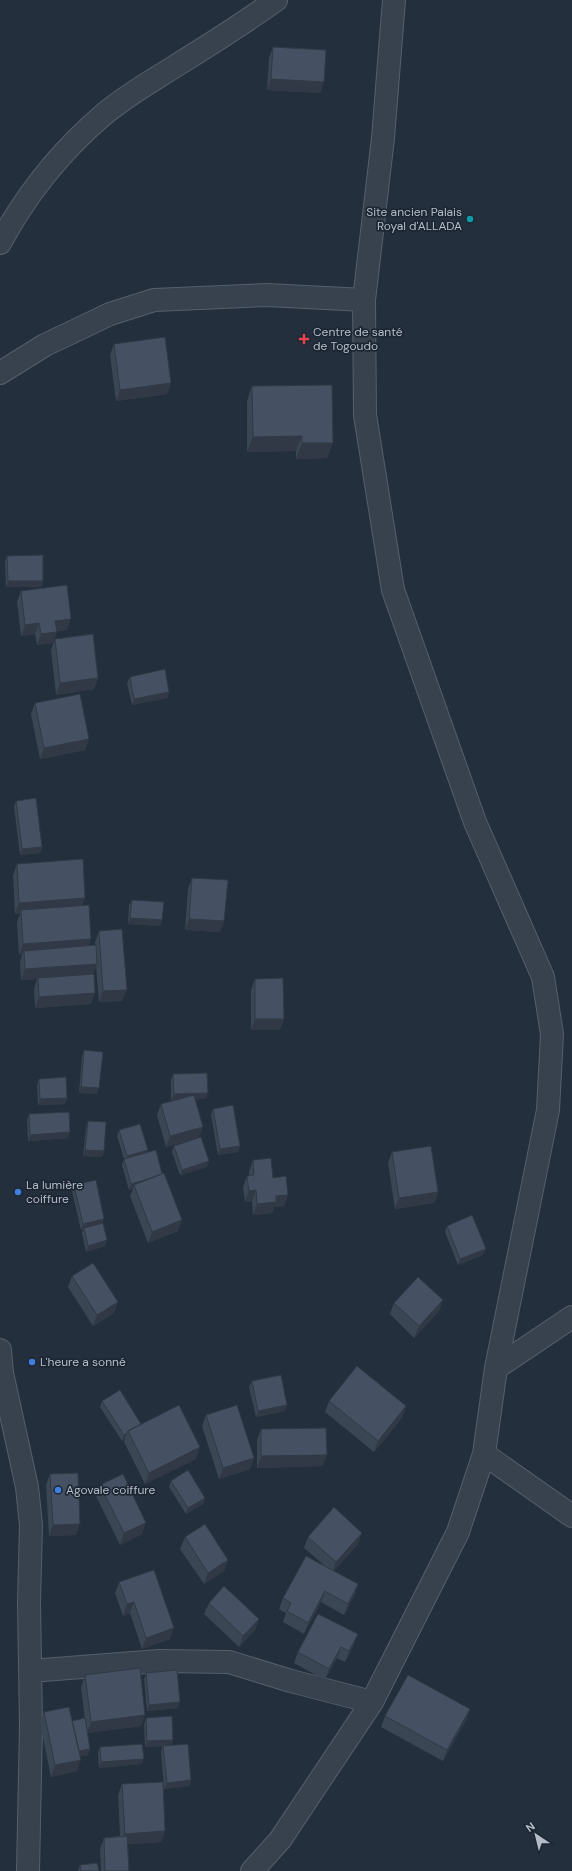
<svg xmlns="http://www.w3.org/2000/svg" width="572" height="1871" font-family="'DM Sans',sans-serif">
  <rect width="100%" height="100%" fill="#242f3e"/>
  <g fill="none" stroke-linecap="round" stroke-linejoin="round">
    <g stroke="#565f6c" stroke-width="24">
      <path id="minor" d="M 0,243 C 26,195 60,152 102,116 C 125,96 152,81 177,65 C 211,44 244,23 276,0
        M 0,373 L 45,345 L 110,314 L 154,300 L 267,295 L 364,300
        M 0,1350 L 2,1373 L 27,1487 L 31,1525 L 29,1602 L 31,1726 L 28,1871
        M 496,1368 L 572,1317
        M 484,1454 L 572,1516
        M 30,1671 L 159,1661 L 229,1662 L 291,1681 L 372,1702
        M 252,1871 L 280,1840 L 372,1702 L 458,1532 L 484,1454 L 496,1368 L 548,1110 L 552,1034 L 543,977 L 475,822 L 393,590 L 365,415 L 364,300 L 383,138 L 394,0"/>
    </g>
    <use href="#minor" stroke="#38414e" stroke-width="22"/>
  </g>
  <path fill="#3b4654" d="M 273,47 L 324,82 L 320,93 L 267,90 L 269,58 Z
    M 114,344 L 171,383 L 167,394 L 116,401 L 110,355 Z
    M 252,386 L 333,443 L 327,458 L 296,459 L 296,451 L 247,452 L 247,401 Z
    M 7,556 L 43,581 L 41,587 L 6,587 L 5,562 Z
    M 21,591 L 67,630 L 57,631 L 53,643 L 37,645 L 35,634 L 21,636 L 17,602 Z
    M 55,639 L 98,678 L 94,689 L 56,695 L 51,650 Z
    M 130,677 L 169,692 L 167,698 L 132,705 L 127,683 Z
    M 35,703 L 89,739 L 85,750 L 40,759 L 31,714 Z
    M 16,801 L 42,847 L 40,853 L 20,855 L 14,807 Z
    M 17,864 L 85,898 L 82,906 L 89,946 L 95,945 L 95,942 L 99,931 L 122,1001 L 99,1002 L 96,966 L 93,974 L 91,1004 L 35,1008 L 34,989 L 37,979 L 21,980 L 20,962 L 22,955 L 19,955 L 17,922 L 20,914 L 15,914 L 13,875 Z
    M 192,878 L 224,921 L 220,932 L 185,930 L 188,889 Z
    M 132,900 L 162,920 L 160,926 L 128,924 L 129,905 Z
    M 255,979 L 280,1030 L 251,1030 L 251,990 Z
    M 84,1050 L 97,1094 L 79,1093 L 82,1056 Z
    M 173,1074 L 208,1093 L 205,1099 L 195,1099 L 199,1138 L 207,1167 L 180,1175 L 172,1152 L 174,1146 L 197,1139 L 166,1147 L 157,1115 L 161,1104 L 177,1100 L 171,1100 L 171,1080 Z
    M 39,1079 L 67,1098 L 65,1104 L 38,1105 L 37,1085 Z
    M 213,1109 L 240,1146 L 238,1152 L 218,1155 L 211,1115 Z
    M 29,1114 L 68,1138 L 28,1141 L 27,1120 Z
    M 88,1121 L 104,1151 L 102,1157 L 83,1156 L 86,1127 Z
    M 119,1130 L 148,1150 L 147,1153 L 162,1174 L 178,1231 L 148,1243 L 130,1196 L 133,1189 L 129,1190 L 122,1165 L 124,1159 L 117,1136 Z
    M 392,1152 L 438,1192 L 434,1203 L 395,1209 L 388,1163 Z
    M 253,1160 L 273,1178 L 288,1195 L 284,1206 L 274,1207 L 272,1213 L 253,1215 L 252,1201 L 245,1202 L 243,1187 L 247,1176 L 249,1176 L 249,1172 Z
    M 74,1185 L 103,1224 L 107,1240 L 105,1246 L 86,1252 L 82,1233 L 83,1229 L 81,1230 L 72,1191 Z
    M 447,1226 L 483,1255 L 458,1265 L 445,1232 Z
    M 72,1276 L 114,1313 L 93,1326 L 68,1287 Z
    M 443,1300 L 439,1311 L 414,1338 L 390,1314 L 394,1303 Z
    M 252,1381 L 285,1411 L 256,1417 L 249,1387 Z
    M 102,1401 L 141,1424 L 196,1459 L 145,1484 L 124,1442 L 125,1439 L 122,1441 L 100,1407 Z
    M 329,1401 L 406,1406 L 402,1418 L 374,1452 L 325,1412 Z
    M 206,1415 L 254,1458 L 250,1469 L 219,1479 L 202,1426 Z
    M 261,1429 L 323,1466 L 257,1468 L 257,1440 Z
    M 50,1474 L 76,1535 L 49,1536 L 46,1485 Z
    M 171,1481 L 205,1498 L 203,1504 L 186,1514 L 169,1487 Z
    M 100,1485 L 142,1534 L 120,1545 L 96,1496 Z
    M 185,1537 L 228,1560 L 224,1571 L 204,1584 L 180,1549 Z
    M 308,1537 L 358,1544 L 334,1571 L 358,1584 L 354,1596 L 344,1615 L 321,1602 L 304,1634 L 283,1622 L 286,1613 L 279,1609 L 283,1598 L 324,1565 L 304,1548 Z
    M 119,1582 L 170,1639 L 142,1649 L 130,1613 L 123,1616 L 115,1593 Z
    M 209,1603 L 259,1619 L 255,1630 L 239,1647 L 204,1614 Z
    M 358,1634 L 353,1646 L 345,1662 L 337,1658 L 325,1680 L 294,1663 L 298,1652 Z
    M 146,1673 L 178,1708 L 147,1711 L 144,1679 Z
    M 85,1675 L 141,1726 L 87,1733 L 88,1755 L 80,1756 L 77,1771 L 51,1777 L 40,1723 L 44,1712 L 72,1721 L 86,1728 L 81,1687 Z
    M 470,1709 L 466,1720 L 443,1761 L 381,1727 L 385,1716 Z
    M 146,1718 L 173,1740 L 171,1745 L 191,1780 L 189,1786 L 164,1789 L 161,1752 L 163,1746 L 165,1746 L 145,1747 L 144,1724 Z
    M 100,1747 L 144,1759 L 141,1764 L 99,1768 L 98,1753 Z
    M 122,1784 L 165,1831 L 161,1842 L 128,1844 L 129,1871 L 101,1871 L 100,1849 L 104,1838 L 120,1836 L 118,1795 Z
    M 80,1865 L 99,1871 L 78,1871 Z"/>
  <path fill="#303945" d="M 271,79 L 324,82 L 320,93 L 267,90 Z
    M 171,383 L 167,394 L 116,401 L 120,390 Z
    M 302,436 L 296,451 L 247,452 L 253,437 Z
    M 302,443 L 333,443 L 327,458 L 296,459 Z
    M 8,581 L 43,581 L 41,587 L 6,587 Z
    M 71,619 L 67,630 L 51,632 L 55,621 Z
    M 39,623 L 35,634 L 21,636 L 25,625 Z
    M 57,632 L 53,643 L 37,645 L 41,634 Z
    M 98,678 L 94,689 L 56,695 L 60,683 Z
    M 169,692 L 167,698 L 132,705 L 134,699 Z
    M 89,739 L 85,750 L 40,759 L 44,748 Z
    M 42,847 L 40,853 L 20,855 L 22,849 Z
    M 85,898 L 81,909 L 21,910 L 20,914 L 15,914 L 19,903 Z
    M 130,918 L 162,920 L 160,926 L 128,924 Z
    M 189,919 L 224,921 L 220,932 L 185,930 Z
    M 91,939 L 87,951 L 24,951 L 22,955 L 19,955 L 23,944 Z
    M 97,964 L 93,975 L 38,978 L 37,979 L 21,980 L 25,969 Z
    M 127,990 L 122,1001 L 99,1002 L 103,991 Z
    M 95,993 L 91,1004 L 35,1008 L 39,997 Z
    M 255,1019 L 284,1019 L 280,1030 L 251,1030 Z
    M 81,1087 L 99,1088 L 97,1094 L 79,1093 Z
    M 208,1093 L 205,1099 L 171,1100 L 174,1094 Z
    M 67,1098 L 65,1104 L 38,1105 L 40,1099 Z
    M 203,1127 L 199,1138 L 166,1147 L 170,1136 Z
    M 70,1132 L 68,1138 L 28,1141 L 30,1135 Z
    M 240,1146 L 238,1152 L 218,1155 L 220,1149 Z
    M 85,1150 L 104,1151 L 102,1157 L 83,1156 Z
    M 148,1150 L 146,1156 L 125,1162 L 127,1156 Z
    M 209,1161 L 207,1167 L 180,1175 L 182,1170 Z
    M 162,1176 L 134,1185 L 133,1189 L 129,1190 L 131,1184 Z
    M 256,1190 L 252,1201 L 245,1202 L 249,1191 Z
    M 438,1192 L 434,1203 L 395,1209 L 399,1198 Z
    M 288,1195 L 284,1206 L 274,1207 L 272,1213 L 253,1215 L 257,1204 L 276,1196 Z
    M 104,1219 L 102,1225 L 84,1228 L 83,1229 L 81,1230 L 83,1224 Z
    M 182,1220 L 178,1231 L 148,1243 L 152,1232 Z
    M 107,1240 L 105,1246 L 86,1252 L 88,1246 Z
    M 486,1249 L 483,1255 L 458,1265 L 460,1259 Z
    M 443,1300 L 439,1311 L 414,1338 L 419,1326 Z
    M 118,1302 L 114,1313 L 93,1326 L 97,1315 Z
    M 287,1405 L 285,1411 L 256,1417 L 258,1411 Z
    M 406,1406 L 402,1418 L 374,1452 L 378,1441 Z
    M 127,1433 L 125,1439 L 122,1441 L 124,1435 Z
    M 200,1447 L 196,1459 L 145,1484 L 149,1473 Z
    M 327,1455 L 323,1466 L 257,1468 L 261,1456 Z
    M 254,1458 L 250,1469 L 219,1479 L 223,1468 Z
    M 205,1498 L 203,1504 L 186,1514 L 188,1508 Z
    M 146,1523 L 142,1534 L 120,1545 L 124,1533 Z
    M 80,1524 L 76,1535 L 49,1536 L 53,1525 Z
    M 362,1533 L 358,1544 L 332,1573 L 336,1562 Z
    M 228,1560 L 224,1571 L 204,1584 L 208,1573 Z
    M 358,1584 L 354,1596 L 344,1615 L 348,1604 Z
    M 325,1591 L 321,1602 L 304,1634 L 308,1623 Z
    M 134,1602 L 130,1613 L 123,1616 L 127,1604 Z
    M 259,1619 L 255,1630 L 239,1647 L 243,1636 Z
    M 174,1628 L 170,1639 L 142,1649 L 146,1638 Z
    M 358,1634 L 353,1646 L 345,1662 L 349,1651 Z
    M 341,1647 L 337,1658 L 325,1680 L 329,1669 Z
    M 180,1702 L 178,1708 L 147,1711 L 149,1705 Z
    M 470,1709 L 466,1720 L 443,1761 L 447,1750 Z
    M 145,1715 L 141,1726 L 87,1733 L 91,1722 Z
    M 173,1740 L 171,1745 L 145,1747 L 147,1741 Z
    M 90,1749 L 88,1755 L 75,1757 L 77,1751 Z
    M 144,1759 L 141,1764 L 99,1768 L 101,1762 Z
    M 81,1760 L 77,1771 L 51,1777 L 55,1765 Z
    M 191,1780 L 189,1786 L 164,1789 L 167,1783 Z
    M 165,1831 L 161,1842 L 121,1845 L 125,1834 Z"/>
  <path fill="#455162" stroke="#303945" d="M 273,47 L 326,50 L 324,82 L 271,79 Z
    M 165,337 L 171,383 L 120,390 L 114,344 Z
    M 332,385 L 333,443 L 302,443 L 302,436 L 253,437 L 252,386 Z
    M 43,555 L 43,581 L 8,581 L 7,556 Z
    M 67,585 L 71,619 L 55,621 L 57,632 L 41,634 L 39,623 L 25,625 L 21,591 Z
    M 93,634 L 98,678 L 60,683 L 55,639 Z
    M 165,669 L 169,692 L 134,699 L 130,677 Z
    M 80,694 L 89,739 L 44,748 L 35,703 Z
    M 36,798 L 42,847 L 22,849 L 16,801 Z
    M 83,859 L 85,898 L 19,903 L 17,864 Z
    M 192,878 L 228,880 L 224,921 L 189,919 Z
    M 132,900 L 164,902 L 162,920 L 130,918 Z
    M 89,905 L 91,939 L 23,944 L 21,910 Z
    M 122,929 L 127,990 L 103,991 L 99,931 Z
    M 96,945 L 97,964 L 25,969 L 24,951 Z
    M 94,974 L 95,993 L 39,997 L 38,978 Z
    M 283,978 L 284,1019 L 255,1019 L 255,979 Z
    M 84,1050 L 103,1052 L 99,1088 L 81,1087 Z
    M 207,1073 L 208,1093 L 174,1094 L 173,1074 Z
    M 66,1077 L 67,1098 L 40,1099 L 39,1079 Z
    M 194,1095 L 203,1127 L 170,1136 L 161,1104 Z
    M 233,1105 L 240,1146 L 220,1149 L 213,1109 Z
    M 69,1112 L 70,1132 L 30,1135 L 29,1114 Z
    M 88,1121 L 106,1122 L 104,1151 L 85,1150 Z
    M 140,1124 L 148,1150 L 127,1156 L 119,1130 Z
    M 201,1137 L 209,1161 L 182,1170 L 174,1146 Z
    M 431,1146 L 438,1192 L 399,1198 L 392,1152 Z
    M 156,1150 L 162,1174 L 148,1179 L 131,1184 L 124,1159 Z
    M 271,1158 L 273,1178 L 286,1176 L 288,1195 L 276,1196 L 276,1202 L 257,1204 L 256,1190 L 249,1191 L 247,1176 L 254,1175 L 253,1160 Z
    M 164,1173 L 182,1220 L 152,1232 L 134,1185 Z
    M 96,1180 L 104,1219 L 83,1224 L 74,1185 Z
    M 472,1215 L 486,1249 L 460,1259 L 447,1226 Z
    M 103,1223 L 107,1240 L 88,1246 L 84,1228 Z
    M 93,1263 L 118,1302 L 97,1315 L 72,1276 Z
    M 418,1277 L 443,1300 L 419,1326 L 394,1303 Z
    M 357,1366 L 406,1406 L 378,1441 L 329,1401 Z
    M 281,1375 L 287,1405 L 258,1411 L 252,1381 Z
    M 120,1390 L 141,1424 L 128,1431 L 127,1433 L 124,1435 L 102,1401 Z
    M 179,1405 L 200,1447 L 149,1473 L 128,1431 Z
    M 237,1405 L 254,1458 L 223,1468 L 206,1415 Z
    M 326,1428 L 327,1455 L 261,1456 L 261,1429 Z
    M 188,1470 L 205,1498 L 188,1508 L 171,1481 Z
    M 78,1473 L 80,1524 L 53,1525 L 50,1474 Z
    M 123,1474 L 146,1523 L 124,1533 L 100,1485 Z
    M 334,1507 L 362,1533 L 336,1562 L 308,1537 Z
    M 205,1524 L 228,1560 L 208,1573 L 185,1537 Z
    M 306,1556 L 358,1584 L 348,1604 L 325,1591 L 308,1623 L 287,1611 L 291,1603 L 283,1598 Z
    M 154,1570 L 174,1628 L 146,1638 L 134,1602 L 127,1604 L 119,1582 Z
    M 224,1586 L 259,1619 L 243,1636 L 209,1603 Z
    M 318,1614 L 358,1634 L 349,1651 L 341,1647 L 329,1669 L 298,1652 Z
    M 140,1668 L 145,1715 L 91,1722 L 85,1675 Z
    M 177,1670 L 180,1702 L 149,1705 L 146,1673 Z
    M 408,1675 L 470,1709 L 447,1750 L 385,1716 Z
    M 69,1707 L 81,1760 L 55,1765 L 44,1712 Z
    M 172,1716 L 173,1740 L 147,1741 L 146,1718 Z
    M 85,1718 L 90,1749 L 79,1751 L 72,1721 Z
    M 142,1744 L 144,1759 L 101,1762 L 100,1747 Z
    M 188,1744 L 191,1780 L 167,1783 L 163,1746 Z
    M 163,1782 L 165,1831 L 125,1834 L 122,1784 Z
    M 127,1836 L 129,1871 L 105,1871 L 104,1838 Z
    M 97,1863 L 99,1871 L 81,1871 L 80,1865 Z"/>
  <circle fill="#0f9aa8" stroke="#1d2633" stroke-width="1.5" cx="470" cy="219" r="4"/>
  <path fill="#e0444e" stroke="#1d2633" stroke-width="1.5" d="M302 333h4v4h4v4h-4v4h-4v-4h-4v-4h4z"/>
  <g fill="#3f7fe0" stroke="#1d2633" stroke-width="1.5">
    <circle cx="18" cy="1192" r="4"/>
    <circle cx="32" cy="1362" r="4"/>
    <circle cx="58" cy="1490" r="4"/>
  </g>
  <g text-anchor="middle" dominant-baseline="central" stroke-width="3.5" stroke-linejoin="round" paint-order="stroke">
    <g font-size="12" fill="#b4bcc9" stroke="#1d2633" text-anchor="start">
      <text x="462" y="212" text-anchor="end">Site ancien Palais<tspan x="462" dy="14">Royal d'ALLADA</tspan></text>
      <text x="313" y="332">Centre de santé<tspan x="313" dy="14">de Togoudo</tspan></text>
      <text x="26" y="1185">La lumière<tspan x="26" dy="14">coiffure</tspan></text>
      <text x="40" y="1362">L'heure a sonné</text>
      <text x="66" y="1490">Agovale coiffure</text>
    </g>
  </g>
  <g transform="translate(536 1835) rotate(325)" stroke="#1d2633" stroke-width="3" paint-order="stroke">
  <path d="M0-3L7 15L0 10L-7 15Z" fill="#b4bcc9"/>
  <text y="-6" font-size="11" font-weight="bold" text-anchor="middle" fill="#b4bcc9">N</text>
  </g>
</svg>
